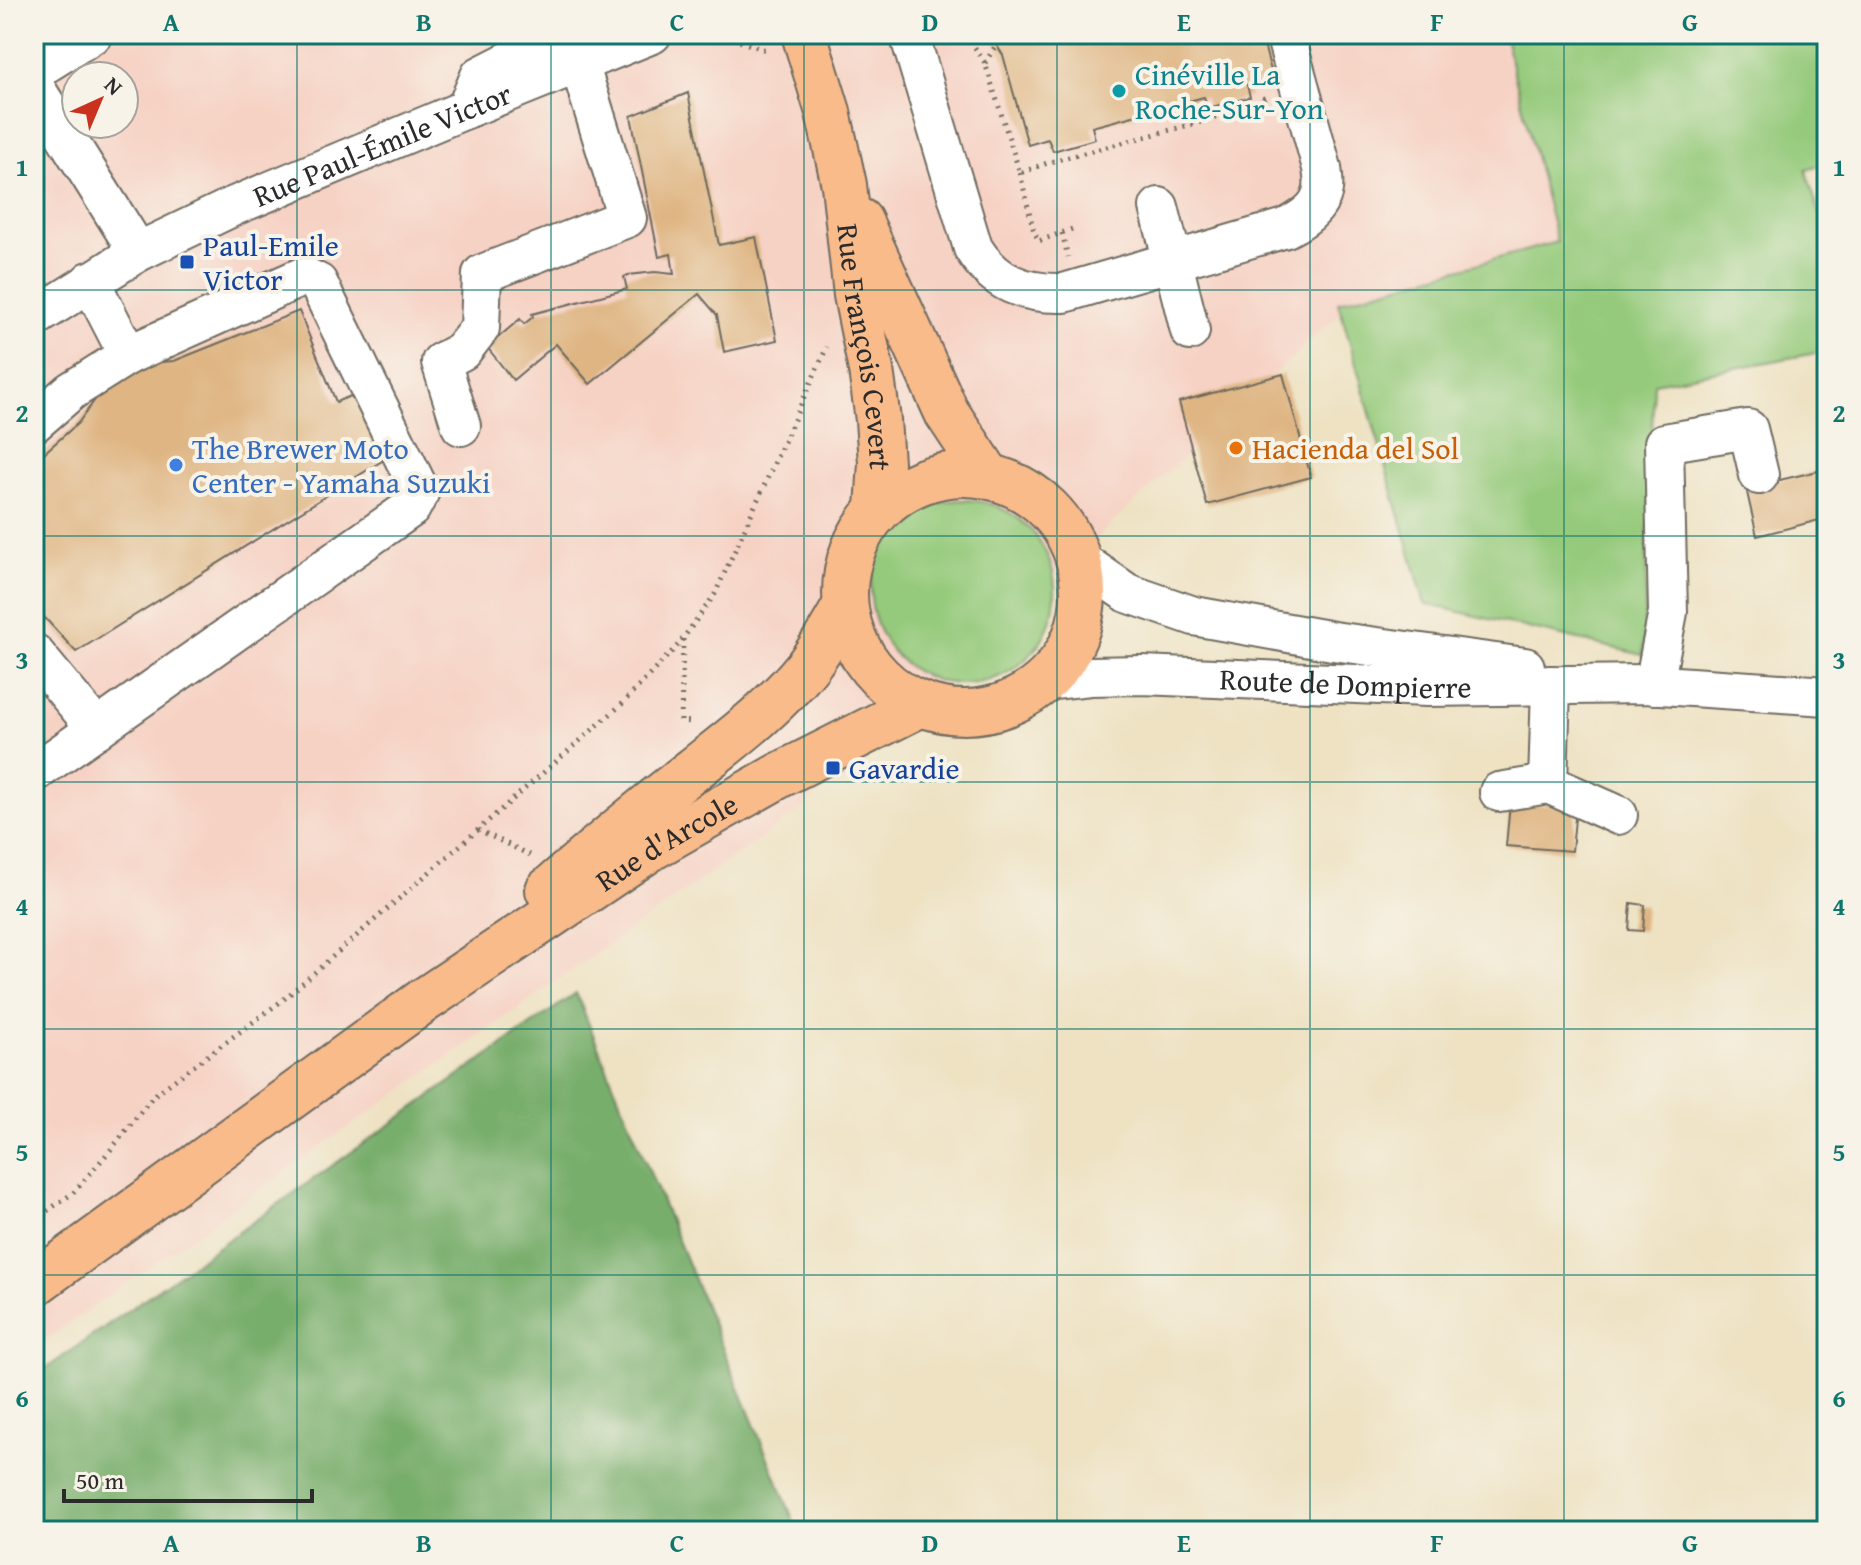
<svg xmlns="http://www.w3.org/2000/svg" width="1861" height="1565" font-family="'Gentium Book Plus',serif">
  <rect width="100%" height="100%" fill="#f7f3e8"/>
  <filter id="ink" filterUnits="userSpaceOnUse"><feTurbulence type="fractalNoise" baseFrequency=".0125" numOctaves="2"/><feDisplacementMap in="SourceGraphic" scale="16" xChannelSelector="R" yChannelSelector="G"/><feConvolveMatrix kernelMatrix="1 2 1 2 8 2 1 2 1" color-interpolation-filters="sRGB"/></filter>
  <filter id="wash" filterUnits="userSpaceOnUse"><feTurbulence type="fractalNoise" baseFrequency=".006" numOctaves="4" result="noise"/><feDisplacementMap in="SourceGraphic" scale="32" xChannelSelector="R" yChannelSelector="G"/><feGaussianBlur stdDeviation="1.8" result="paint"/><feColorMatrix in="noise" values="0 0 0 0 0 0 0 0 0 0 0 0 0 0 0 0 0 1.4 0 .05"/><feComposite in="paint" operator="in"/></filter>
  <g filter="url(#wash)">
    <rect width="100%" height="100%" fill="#eee2c3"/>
    <path fill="#f6d2c4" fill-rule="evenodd" d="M 34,34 L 1504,34 L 1557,242 L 1357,298 L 799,811 L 34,1348 ZM 76,76 L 124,76 L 124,124 L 76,124 Z"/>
    <path fill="#95ca7c" stroke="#607a54" stroke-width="2" d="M 1504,34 L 1827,34 L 1827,164 L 1806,170 L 1827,239 L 1827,351 L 1654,383 L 1643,655 L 1425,604 L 1338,302 L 1557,242 Z
      M871 592a92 92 0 1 1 184 0a92 92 0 1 1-184 0Z"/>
    <path fill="#78ae6c" stroke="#526c4c" stroke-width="2" d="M 576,993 L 798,1531 L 34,1531 L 34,1377 Z"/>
    <g id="blocks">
      <path fill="#dfb583" d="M 989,34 L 1261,34 L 1273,78 L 1247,85 L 1250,97 L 1208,108 L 1204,97 L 1092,127 L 1095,139 L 1053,151 L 1048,139 L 1028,145 L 1003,55 Z
        M 688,93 L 719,245 L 756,237 L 777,340 L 724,352 L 717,315 L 699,294 L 590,384 L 556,344 L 513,380 L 487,347 L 520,319 L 524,324 L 533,317 L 532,314 L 627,289 L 624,277 L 628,275 L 655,272 L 674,274 L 671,254 L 659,257 L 631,116 Z
        M 299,311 L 336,402 L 358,393 L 385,459 L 76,652 L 34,606 L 34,462 L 78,423 L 100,393 L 139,368 L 161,362 L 174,361 Z
        M 1283,374 L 1311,477 L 1207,505 L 1179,402 Z
        M 1818,471 L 1827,506 L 1827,518 L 1757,536 L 1746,488 Z
        M 1510,803 L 1576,807 L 1572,851 L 1506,846 Z
        M 1631,903 L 1645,905 L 1643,931 L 1629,930 Z"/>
    </g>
  </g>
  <g filter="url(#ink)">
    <use href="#blocks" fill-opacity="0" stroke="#6f6b60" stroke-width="2"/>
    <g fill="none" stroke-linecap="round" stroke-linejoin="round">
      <g stroke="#6f6b60" stroke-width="42">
        <g id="minor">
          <path d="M 909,34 L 973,248 C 994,283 1024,294 1064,293 L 1286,228 C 1301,220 1320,209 1323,189 C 1324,183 1323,175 1322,168 L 1285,34"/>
          <path d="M 34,71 L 93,34"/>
          <path d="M 34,86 L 138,252"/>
          <path d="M 1159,207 L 1190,331"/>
          <path d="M 90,281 L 128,355"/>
          <path id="s1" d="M 34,318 L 138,252 L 234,206 L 466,109 L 652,34"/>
          <path d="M 34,423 L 71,391 L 128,355 L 304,276 L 318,283 L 420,491 L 411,508 L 34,773"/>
          <path d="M 461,426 L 441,362 L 462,351 L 480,328 L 482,274 L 627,218 L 579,63 L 554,50 L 525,53 L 480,76 L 466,109"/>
          <path d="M 1078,559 L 1127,593 L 1194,616 L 1333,641 L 1525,667"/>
          <path d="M 34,653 L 97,729"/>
          <path id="s2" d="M 1044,681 L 1090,676 L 1142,675 L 1427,687 L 1646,684 L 1827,696"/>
          <path d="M 1551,685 L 1548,784 L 1618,815"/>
          <path d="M 1654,685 L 1668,612 L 1664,443 L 1748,429 L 1759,475"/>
          <path d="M 1499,792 L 1548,784"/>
        </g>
      </g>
      <g stroke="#6f6b60" stroke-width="48">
        <g id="major">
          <path id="s3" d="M 804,34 L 828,112 L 844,185 L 856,295 L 871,370 L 878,420 L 881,463 L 878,508"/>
          <path d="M 860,221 L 947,413 L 988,475"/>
          <circle cx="964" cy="593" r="119"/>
          <path d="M 548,890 C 595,849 643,809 693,770 C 732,739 774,708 806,668 C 821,649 833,627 845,606"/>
          <path id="s4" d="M 34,1284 L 423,1001 L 653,847 L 780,775 L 921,704"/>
        </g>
      </g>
      <path stroke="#6f6b60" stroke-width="5" stroke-dasharray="2 6" stroke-linecap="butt" d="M 737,34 L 739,41 L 769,51
        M 966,34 L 985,63 L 1020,173 L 1050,162 L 1261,106 L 1264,98 L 1267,97
        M 985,63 L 996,45
        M 1020,173 L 1034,232 L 1039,241 L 1075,228
        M 1062,233 L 1068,257
        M 683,639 L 681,721 L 693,722
        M 478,830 L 530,855
        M 34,1220 L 73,1193 L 113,1147 L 153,1096 L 283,1000 L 622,704 L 679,644 L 715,594 L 827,347"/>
      <use href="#minor" stroke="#fff" stroke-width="38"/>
      <use href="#major" stroke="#fabb8b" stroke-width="44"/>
    </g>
  </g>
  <path fill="none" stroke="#0f766e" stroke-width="2" stroke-opacity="0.55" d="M 297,34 L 297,1531M 551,34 L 551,1531M 804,34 L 804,1531M 1057,34 L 1057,1531M 1310,34 L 1310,1531M 1564,34 L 1564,1531M 34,290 L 1827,290M 34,536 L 1827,536M 34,782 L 1827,782M 34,1029 L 1827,1029M 34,1275 L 1827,1275"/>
  <circle fill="#0f9aa8" stroke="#f7f3e8" stroke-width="3" cx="1119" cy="91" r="8"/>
  <g fill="#1a4fb4" stroke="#f7f3e8" stroke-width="3">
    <rect x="179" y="254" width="16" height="16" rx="4"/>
    <rect x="825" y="760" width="16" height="16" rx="4"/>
  </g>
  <circle fill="#e8710a" stroke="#f7f3e8" stroke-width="3" cx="1236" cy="448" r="8"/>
  <circle fill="#3f7fe0" stroke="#f7f3e8" stroke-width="3" cx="176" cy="465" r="8"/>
  <g text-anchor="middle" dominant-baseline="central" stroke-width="8" stroke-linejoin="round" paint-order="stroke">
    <g font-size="30" fill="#0d838f" stroke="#f7f3e8" text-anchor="start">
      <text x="1135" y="74">Cinéville La<tspan x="1135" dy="34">Roche-Sur-Yon</tspan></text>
    </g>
    <g font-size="30" fill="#2b2b2b" stroke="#f7f3e8">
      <text stroke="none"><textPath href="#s1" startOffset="390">Rue Paul-Émile Victor</textPath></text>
      <text stroke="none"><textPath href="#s3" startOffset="320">Rue François Cevert</textPath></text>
      <text stroke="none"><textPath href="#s2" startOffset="302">Route de Dompierre</textPath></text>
      <text stroke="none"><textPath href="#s4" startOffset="772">Rue d'Arcole</textPath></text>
    </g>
    <g font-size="30" fill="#164399" stroke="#f7f3e8" text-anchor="start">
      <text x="203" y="245">Paul-Emile<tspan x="203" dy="34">Victor</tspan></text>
      <text x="849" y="768">Gavardie</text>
    </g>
    <g font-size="30" fill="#366cbe" stroke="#f7f3e8" text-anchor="start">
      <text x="192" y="448">The Brewer Moto<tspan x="192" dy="34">Center - Yamaha Suzuki</tspan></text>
    </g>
    <g font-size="30" fill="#c56008" stroke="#f7f3e8" text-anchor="start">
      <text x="1252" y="448">Hacienda del Sol</text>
    </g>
  </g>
  <rect width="1861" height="1565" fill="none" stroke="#f7f3e8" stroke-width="88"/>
  <g transform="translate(100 100) rotate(44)"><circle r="38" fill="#f7f3e8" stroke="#a5a39c" stroke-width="2"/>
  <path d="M0-6L14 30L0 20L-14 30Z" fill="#c8321e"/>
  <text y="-12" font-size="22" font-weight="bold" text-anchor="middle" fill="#2b2b2b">N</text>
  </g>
  <path d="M64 1489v12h248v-12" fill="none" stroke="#2b2b2b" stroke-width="4"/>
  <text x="76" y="1489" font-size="24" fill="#2b2b2b" stroke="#f7f3e8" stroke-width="6" paint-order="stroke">50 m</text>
  <rect x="44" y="44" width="1773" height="1477" fill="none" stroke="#0f766e" stroke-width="3"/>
  <g font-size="26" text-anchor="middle" font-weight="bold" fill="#0f766e">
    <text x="171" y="31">A</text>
    <text x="424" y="31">B</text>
    <text x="677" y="31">C</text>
    <text x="930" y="31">D</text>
    <text x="1184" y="31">E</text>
    <text x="1437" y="31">F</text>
    <text x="1690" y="31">G</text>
    <text x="22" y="176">1</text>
    <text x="1839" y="176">1</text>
    <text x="22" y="422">2</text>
    <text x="1839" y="422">2</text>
    <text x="22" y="669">3</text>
    <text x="1839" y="669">3</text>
    <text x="22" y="915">4</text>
    <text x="1839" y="915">4</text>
    <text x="22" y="1161">5</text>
    <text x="1839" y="1161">5</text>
    <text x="22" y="1407">6</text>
    <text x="1839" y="1407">6</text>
    <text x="171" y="1552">A</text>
    <text x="424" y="1552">B</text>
    <text x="677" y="1552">C</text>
    <text x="930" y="1552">D</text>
    <text x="1184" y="1552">E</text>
    <text x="1437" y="1552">F</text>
    <text x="1690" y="1552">G</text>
  </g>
</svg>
